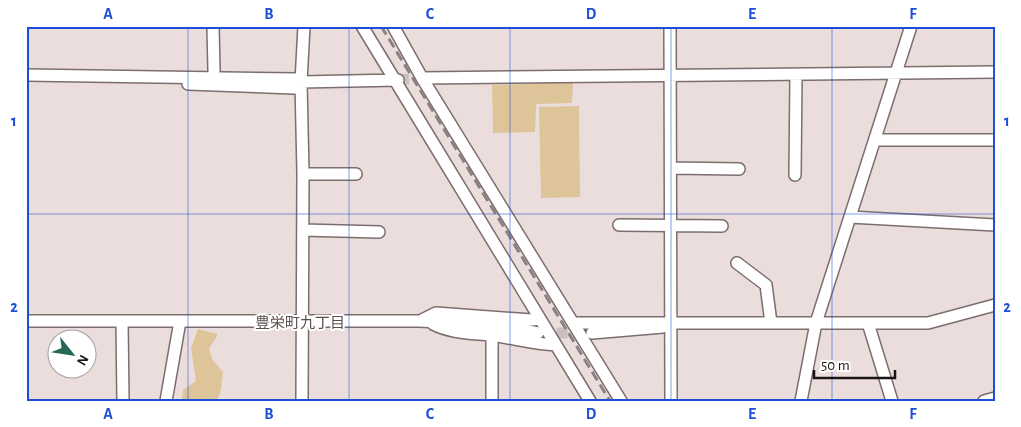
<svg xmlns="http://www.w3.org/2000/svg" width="1021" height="427" font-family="'Alegreya Sans','Noto Sans JP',sans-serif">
  <rect width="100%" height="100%" fill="#ecdddd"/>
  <path fill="#ddc599" d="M 573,82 L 572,103 L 536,104 L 535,132 L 493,133 L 492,85 Z
    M 579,106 L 580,197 L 541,198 L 539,107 Z
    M 198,329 L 218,334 L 209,349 L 212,359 L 223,372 L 221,390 L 217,401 L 182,401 L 183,390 L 196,381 L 191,348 Z"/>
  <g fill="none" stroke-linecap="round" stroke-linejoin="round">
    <path stroke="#ccbfbf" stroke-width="11" stroke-dasharray="11 5.5" stroke-linecap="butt" d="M 398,80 L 422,78
      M 540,333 L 592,333"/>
    <g stroke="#7b6e6d" stroke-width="14">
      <path id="minor" d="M 213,26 L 214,71
        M 362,26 L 590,401
        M 393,26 L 422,78 L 621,401
        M 670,26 L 671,401
        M 26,75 L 296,79 L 301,82 L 398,80
        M 422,78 L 995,72
        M 188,84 L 294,88 L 301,82
        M 875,140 L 995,140
        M 671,168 L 739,169
        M 303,174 L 356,174
        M 795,175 L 796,75
        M 850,217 L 995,225
        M 619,225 L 722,226
        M 303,230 L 379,232
        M 737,263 L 766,285 L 771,323
        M 422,320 L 436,313 L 532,320 L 540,319
        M 26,321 L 419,321 L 498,325 L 538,333
        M 122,321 L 123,401
        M 574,323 L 928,323 L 995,305
        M 868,323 L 892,401
        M 433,324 C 450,333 471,333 490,335 C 513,338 533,344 556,345
        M 592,333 L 663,327
        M 166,401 L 180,321
        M 302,401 L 303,174 L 301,82 L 304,26
        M 492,401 L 492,335
        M 801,401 L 816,323 L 911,26
        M 984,401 L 995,398"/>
    </g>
    <use href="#minor" stroke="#fff" stroke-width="11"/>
    <path stroke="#8c8181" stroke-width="3" stroke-dasharray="10 5" stroke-linecap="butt" d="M 381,26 L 610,401"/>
  </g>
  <path fill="none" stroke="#1d4ed8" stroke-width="1" stroke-opacity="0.55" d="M 188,26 L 188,401M 349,26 L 349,401M 510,26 L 510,401M 671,26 L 671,401M 832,26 L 832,401M 26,214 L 995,214"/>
  <g text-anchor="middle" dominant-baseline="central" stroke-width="4" stroke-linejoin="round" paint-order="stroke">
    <g font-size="15" fill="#5b4f4e" stroke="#fff">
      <text x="300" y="323">豊栄町九丁目</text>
    </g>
  </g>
  <rect width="1021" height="427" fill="none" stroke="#ffffff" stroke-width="55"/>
  <g transform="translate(72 354) rotate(120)"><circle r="24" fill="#ffffff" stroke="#a3a1a1"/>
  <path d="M0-4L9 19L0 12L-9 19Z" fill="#256757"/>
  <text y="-8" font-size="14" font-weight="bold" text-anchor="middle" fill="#191414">N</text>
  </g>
  <path d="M814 370v8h81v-8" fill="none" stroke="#191414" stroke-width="2.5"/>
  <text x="821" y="370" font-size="15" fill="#191414" stroke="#ffffff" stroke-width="4" paint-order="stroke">50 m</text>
  <rect x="28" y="28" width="966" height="372" fill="none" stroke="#1d4ed8" stroke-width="2"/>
  <g font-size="16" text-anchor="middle" font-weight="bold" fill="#1d4ed8">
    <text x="108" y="19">A</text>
    <text x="269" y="19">B</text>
    <text x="430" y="19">C</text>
    <text x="591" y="19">D</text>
    <text x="752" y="19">E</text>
    <text x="913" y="19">F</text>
    <text x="14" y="126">1</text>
    <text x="1007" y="126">1</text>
    <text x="14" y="312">2</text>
    <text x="1007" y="312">2</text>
    <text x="108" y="419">A</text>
    <text x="269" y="419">B</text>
    <text x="430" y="419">C</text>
    <text x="591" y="419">D</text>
    <text x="752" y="419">E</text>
    <text x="913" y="419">F</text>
  </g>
</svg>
